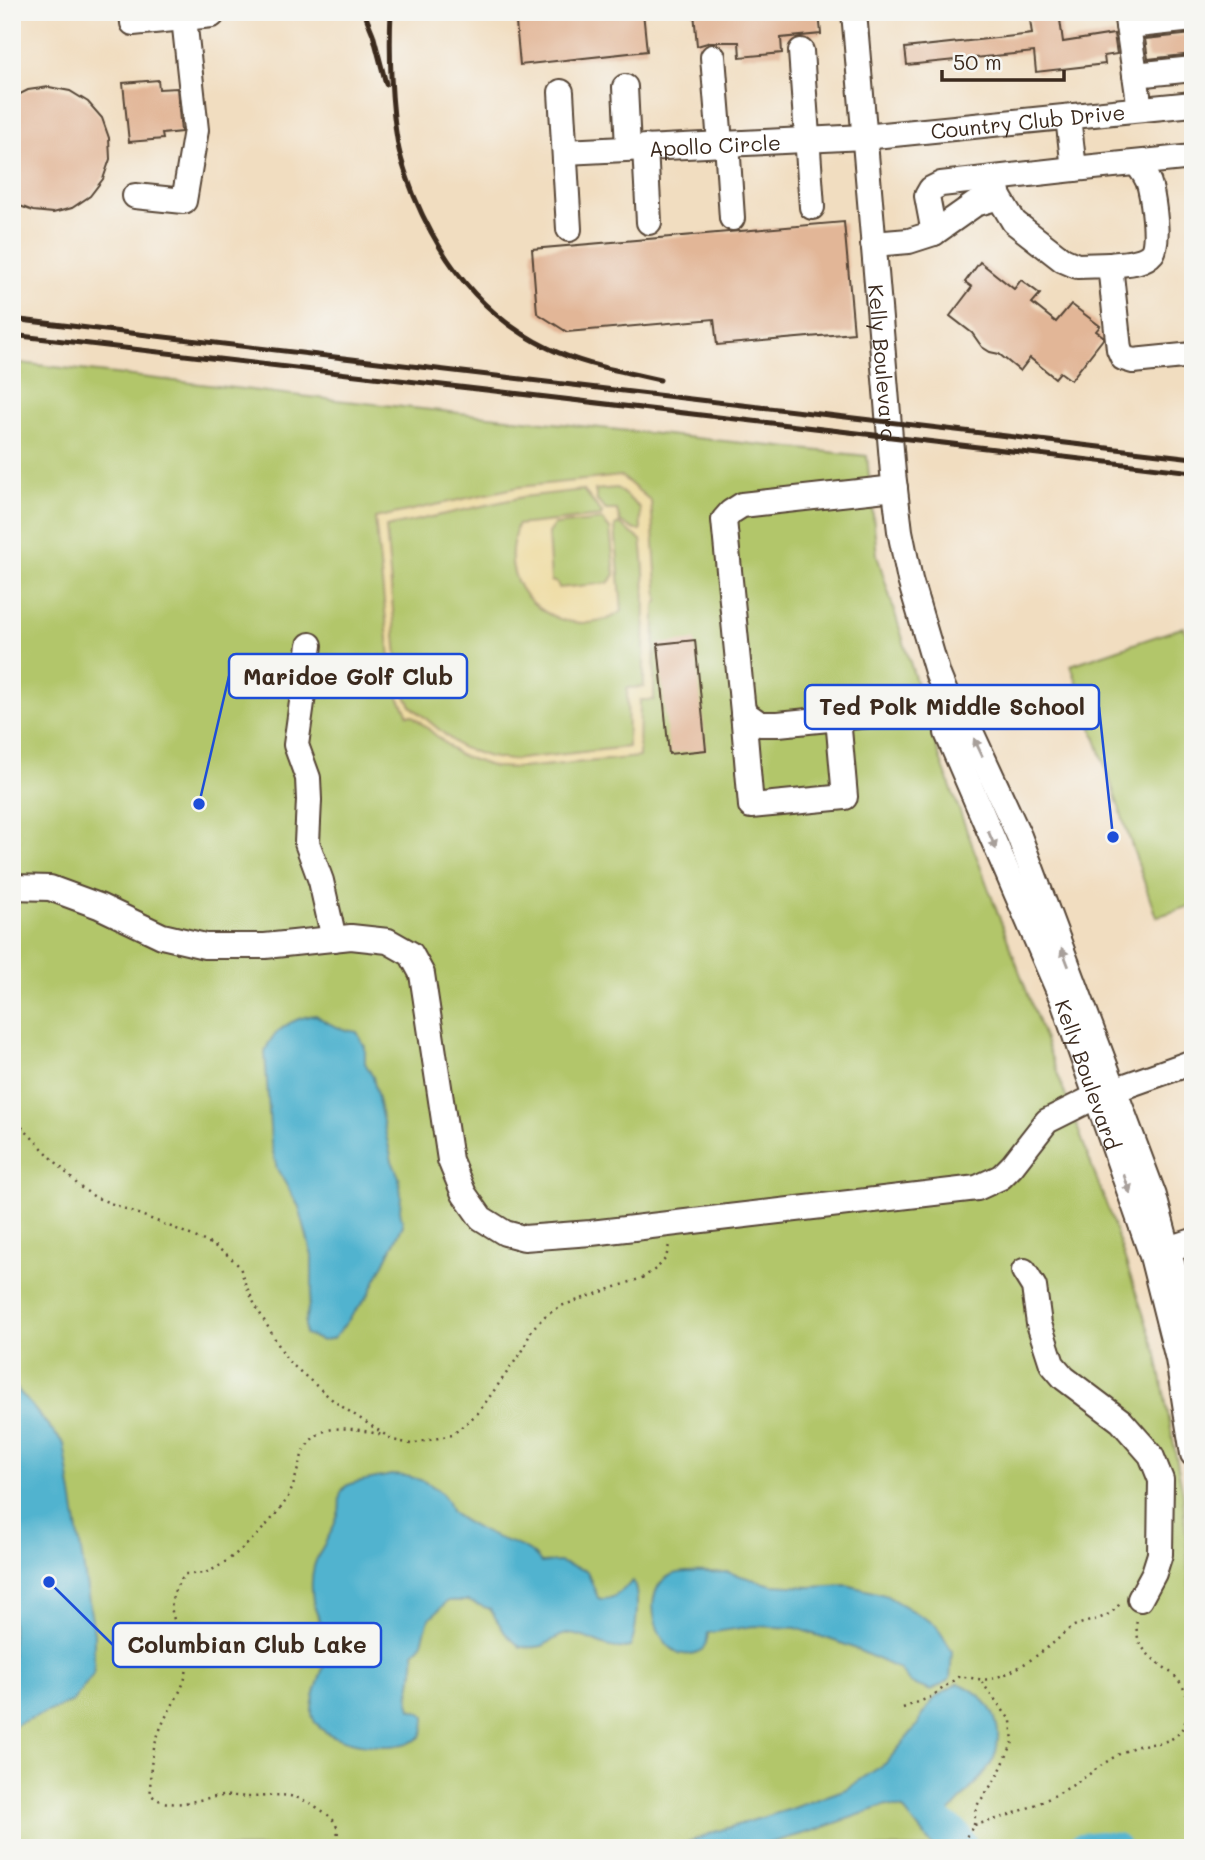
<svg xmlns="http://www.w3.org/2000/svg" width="1205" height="1860" font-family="Mali,sans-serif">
  <rect width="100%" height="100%" fill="#f6f6f2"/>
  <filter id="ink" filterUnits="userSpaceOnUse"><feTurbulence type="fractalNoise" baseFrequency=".0143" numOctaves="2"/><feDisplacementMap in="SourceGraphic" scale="14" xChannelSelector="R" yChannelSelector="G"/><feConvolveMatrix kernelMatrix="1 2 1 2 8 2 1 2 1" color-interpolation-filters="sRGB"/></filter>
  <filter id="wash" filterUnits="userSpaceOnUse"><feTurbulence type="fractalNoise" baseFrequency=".00686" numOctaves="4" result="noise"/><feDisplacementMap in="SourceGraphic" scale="28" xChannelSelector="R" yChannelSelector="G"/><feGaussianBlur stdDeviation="1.57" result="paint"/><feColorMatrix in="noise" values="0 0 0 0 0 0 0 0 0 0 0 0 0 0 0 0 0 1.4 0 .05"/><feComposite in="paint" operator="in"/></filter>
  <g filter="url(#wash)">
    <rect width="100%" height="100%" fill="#f1ddc0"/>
    <path fill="#b2c66a" stroke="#767844" stroke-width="2" d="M 12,362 L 336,400 L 867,456 L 877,555 L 938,753 L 1109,1212 L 1157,1355 L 1183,1494 L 1193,1638 L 1193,1848 L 12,1848 Z
      M 1184,627 L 1193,652 L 1193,905 L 1156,917 L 1071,665 Z"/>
    <path fill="#eeda9e" stroke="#94825e" stroke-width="2" fill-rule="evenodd" d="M 621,476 L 651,501 L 658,601 L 655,606 L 654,700 L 640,700 L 639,757 L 521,768 L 494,767 L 459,755 L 412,715 L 408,715 L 393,685 L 375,518 L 519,487 ZM 617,488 L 640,508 L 641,530 L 635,530 L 620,522 L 617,510 L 606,510 L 597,501 L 595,490 ZM 583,490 L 602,513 L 601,516 L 517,525 C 513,542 509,556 514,573 C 527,617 585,638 622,611 L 615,526 L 619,524 L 641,540 C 648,589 643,637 644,687 L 627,688 L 628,747 L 510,760 L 489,757 L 460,747 L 411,706 L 399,682 L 386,527 L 523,497 ZM 602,520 L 610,529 L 615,575 L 608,583 L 559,588 L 557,583 L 551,581 L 548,533 L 554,525 Z"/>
    <path fill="#51b3cf" stroke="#466e76" stroke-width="2" d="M 316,1015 C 328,1025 341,1030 357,1032 L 365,1047 L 365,1063 L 373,1077 L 392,1161 L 399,1177 L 401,1195 L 400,1210 L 403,1225 L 369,1294 L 334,1338 L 322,1341 L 305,1334 L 305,1323 L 312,1289 L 312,1256 L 299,1207 L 277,1169 L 271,1143 L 265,1052 C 272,1029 296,1017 316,1015 Z
      M 12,1383 L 64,1444 L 94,1633 L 94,1673 L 72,1702 L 12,1726 Z
      M 391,1475 C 412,1475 436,1482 448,1502 C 449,1505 450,1510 452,1512 C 458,1519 472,1525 480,1530 C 500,1542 528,1543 541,1563 L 559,1562 L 587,1571 L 598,1598 C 612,1603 623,1589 633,1581 C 640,1594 637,1633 630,1647 C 604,1653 591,1634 567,1634 C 558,1635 550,1643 542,1646 C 535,1648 527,1647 520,1647 L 505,1633 L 490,1609 L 468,1601 L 448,1601 L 429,1619 L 421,1645 L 414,1652 C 417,1671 405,1692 411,1709 L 420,1712 L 425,1717 C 425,1723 425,1732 420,1737 C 400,1755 322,1745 313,1718 C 307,1703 327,1665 328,1646 C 329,1633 315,1616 313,1601 C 306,1553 329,1550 339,1511 C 341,1502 337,1495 345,1487 C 351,1481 381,1478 391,1475 Z
      M 727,1572 L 772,1585 L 810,1587 L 847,1585 L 885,1595 L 936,1625 L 952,1651 L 950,1679 L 931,1691 L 910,1683 L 899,1669 L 849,1646 L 796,1628 L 754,1626 L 708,1633 C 707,1643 706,1650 695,1653 C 659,1666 631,1583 678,1573 C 693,1570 712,1573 727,1572 Z
      M 958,1683 C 990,1696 1006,1724 994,1758 C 987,1775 957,1801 945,1818 L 957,1835 L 947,1848 L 934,1848 L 903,1809 L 887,1805 L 813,1831 L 752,1848 L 674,1848 L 717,1831 L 791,1809 L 846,1789 L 886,1763 L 916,1727 L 932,1700 Z"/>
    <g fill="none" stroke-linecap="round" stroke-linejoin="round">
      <path stroke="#51b3cf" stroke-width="30" d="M 925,1813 L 957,1835 L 964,1848
        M 1081,1848 L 1100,1846 L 1116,1848"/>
    </g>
    <g id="blocks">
      <path fill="#e2b697" d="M 515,12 L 643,12 L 647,51 L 520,65 Z
        M 694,12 L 819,12 L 821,34 L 781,38 L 782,53 L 740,57 L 739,42 L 711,42 L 697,46 Z
        M 1029,12 L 1059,12 L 1063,42 L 1114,34 L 1117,54 L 1104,56 L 1105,64 L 1036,72 L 1034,52 L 907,65 L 905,48 L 1032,34 Z
        M 1193,34 L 1193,54 L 1148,59 L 1145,39 Z
        M 158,80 L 159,89 L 177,88 L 181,132 L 162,134 L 163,139 L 129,142 L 123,83 Z
        M 49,87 L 70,91 L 88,102 L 102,118 L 109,138 L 110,159 L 103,179 L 90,196 L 72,208 L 53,213 L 33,211 L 12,203 L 12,98 L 28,90 Z
        M 844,222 L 854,333 L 717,345 L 714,319 L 567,332 L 537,313 L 532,249 Z
        M 980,262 L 1014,289 L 1021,280 L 1040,294 L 1032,303 L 1056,322 L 1071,304 L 1100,326 L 1096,331 L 1103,336 L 1103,339 L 1071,380 L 1060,372 L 1055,378 L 1030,358 L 1020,371 L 999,354 L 990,352 L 982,347 L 972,333 L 950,316 L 972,287 L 965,282 Z
        M 695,640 L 706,750 L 669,754 L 658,644 Z"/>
    </g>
  </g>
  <g filter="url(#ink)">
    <use href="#blocks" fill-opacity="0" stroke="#564536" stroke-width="2"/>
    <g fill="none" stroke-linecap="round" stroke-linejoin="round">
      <g stroke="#564536" stroke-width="28">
        <g id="minor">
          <path d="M 132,12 L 133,23 L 184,18"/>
          <path id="s1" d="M 854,12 L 893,473 L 900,531 L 910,580 L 938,675 L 951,707 L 966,721 L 1019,836 L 1154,1196 L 1193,1342"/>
          <path d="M 1126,12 L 1140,109"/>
          <path d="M 1128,26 L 1193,19"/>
          <path d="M 801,51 L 812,207"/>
          <path d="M 713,57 L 720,143"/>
          <path d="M 1135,75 L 1193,69"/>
          <path d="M 625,87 L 628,148"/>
          <path d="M 561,92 L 569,229"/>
          <path d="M 1068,117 L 1074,169 L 1193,157"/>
          <path d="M 727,143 L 732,218"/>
          <path d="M 645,147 L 649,222"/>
          <path id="s2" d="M 565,152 L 864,137 L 1193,104"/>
          <path d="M 995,178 L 999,197 L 1014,222 L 1063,260 L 1077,266 L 1110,265 L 1119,349 L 1123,358 L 1133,361 L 1193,355"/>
          <path d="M 135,196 L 184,201 L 196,130 L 184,18 L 212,15 L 212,12"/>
          <path d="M 934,233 L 975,204 L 999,197"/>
          <path d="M 873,244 L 909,241 L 934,233 L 927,196 L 931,189 L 941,184 L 1074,169"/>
          <path d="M 1110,265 C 1123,263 1143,264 1152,253 C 1160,243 1153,200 1150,187 C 1148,178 1142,170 1136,163"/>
          <path d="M 895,488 L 742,505 L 731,512 L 724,520 L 743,712 L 760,724 L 778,724 L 951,707"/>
          <path d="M 310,645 L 296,745 L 308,778 L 309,800 L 307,843 L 321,881 L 334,939"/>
          <path id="s3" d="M 951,707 L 947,733 L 1063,1001 L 1152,1256 L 1178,1359 L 1193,1454"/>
          <path d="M 743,712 L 751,806 L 845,797 L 838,718"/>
          <path d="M 12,887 L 50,888 L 99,906 L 162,936 L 205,946 L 265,946 L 351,937 L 388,941 L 411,954 L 422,974 L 450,1160 L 464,1194 L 481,1218 L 505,1233 L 524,1238 L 591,1233 L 977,1188 L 1001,1177 L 1012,1166 L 1047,1121 L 1097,1096 L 1193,1062"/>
          <path d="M 1169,1249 L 1193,1241"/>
          <path d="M 1024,1271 L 1034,1287 L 1039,1324 L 1052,1364 L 1064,1378 L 1121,1421 L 1151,1455 L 1161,1480 L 1160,1554 L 1154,1573 L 1140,1599"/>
        </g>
      </g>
      <path stroke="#564536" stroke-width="2.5" stroke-dasharray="2 5" stroke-linecap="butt" d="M 12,1117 L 80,1187 L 95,1197 L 179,1230 L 213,1245 L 229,1256 L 240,1267 L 245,1283 L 255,1305 L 288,1361 L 335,1402 L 393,1440 L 411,1444 L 452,1435 L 478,1413 L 523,1350 L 532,1329 L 545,1316 L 561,1306 L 642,1278 L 657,1268 L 666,1258 L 669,1245
        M 903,1708 L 931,1697 L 958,1677 C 969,1676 979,1681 991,1679 C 1015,1673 1038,1655 1057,1640 C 1062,1635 1068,1629 1074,1626 C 1092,1619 1109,1620 1121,1602
        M 974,1825 L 976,1807 L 997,1777 L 1013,1742 L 1011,1721 L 981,1681
        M 337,1848 C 339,1825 338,1821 318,1808 C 289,1790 281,1796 251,1797 C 242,1797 233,1795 224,1796 C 198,1797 173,1813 151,1795 C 148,1766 154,1737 169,1711 C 177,1697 186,1683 187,1666 C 188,1626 153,1615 185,1574 C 192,1574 200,1574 207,1572 C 232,1563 281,1515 291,1491 C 299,1473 299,1445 319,1434 C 337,1423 364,1431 383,1435
        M 959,1848 L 974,1825 C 1009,1817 1042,1804 1073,1785 C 1094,1772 1108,1758 1132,1748 C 1147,1742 1164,1746 1177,1735 C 1185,1728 1188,1715 1188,1705 C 1185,1672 1158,1669 1143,1648 C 1136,1639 1136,1627 1137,1617"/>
      <use href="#minor" stroke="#fff" stroke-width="24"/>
      <path stroke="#3b2a1e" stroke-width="5" d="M 364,12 L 373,34 L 386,84
        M 391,12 C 389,52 391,106 398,145 C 401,162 408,180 414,196 C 441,261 483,317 548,348 C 583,365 622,371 660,380
        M 12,319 L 1193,458
        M 12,335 L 1193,472"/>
    </g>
    <defs><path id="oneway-solid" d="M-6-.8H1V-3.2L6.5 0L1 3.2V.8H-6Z" transform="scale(1.75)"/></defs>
    <g fill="#a79f9a">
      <use href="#oneway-solid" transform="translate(978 747) rotate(-115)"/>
      <use href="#oneway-solid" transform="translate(992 840) rotate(67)"/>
      <use href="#oneway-solid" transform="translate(1065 957) rotate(-111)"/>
      <use href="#oneway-solid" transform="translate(1127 1184) rotate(71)"/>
    </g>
  </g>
  <g text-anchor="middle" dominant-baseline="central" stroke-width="6" stroke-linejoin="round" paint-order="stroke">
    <g font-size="21" fill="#3b2a1e" stroke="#f6f6f2">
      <text stroke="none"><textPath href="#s2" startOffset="464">Country Club Drive</textPath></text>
      <text stroke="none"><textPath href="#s2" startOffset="150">Apollo Circle</textPath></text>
      <text stroke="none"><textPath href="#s1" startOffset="352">Kelly Boulevard</textPath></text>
      <text stroke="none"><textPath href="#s3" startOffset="396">Kelly Boulevard</textPath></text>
    </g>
  </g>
  <path fill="none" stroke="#1d4ed8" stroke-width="2.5" d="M199 804L229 676M1113 837L1099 707M49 1582L113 1645"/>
  <g fill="#1d4ed8" stroke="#f6f6f2" stroke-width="2.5">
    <circle cx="199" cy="804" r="7"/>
    <circle cx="1113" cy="837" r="7"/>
    <circle cx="49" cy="1582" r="7"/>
  </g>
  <g fill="#f6f6f2" stroke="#1d4ed8" stroke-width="2.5">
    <rect x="229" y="654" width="238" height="44" rx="7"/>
    <rect x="805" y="685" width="294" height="44" rx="7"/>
    <rect x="113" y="1623" width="268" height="44" rx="7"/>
  </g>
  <g font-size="23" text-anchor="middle" font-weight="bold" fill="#3b2a1e">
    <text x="348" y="685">Maridoe Golf Club</text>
    <text x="952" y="715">Ted Polk Middle School</text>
    <text x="247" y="1653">Columbian Club Lake</text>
  </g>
  <rect width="1205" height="1860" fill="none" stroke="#f6f6f2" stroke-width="42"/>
  <path d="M942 70v10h122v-10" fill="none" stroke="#3b2a1e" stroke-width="3.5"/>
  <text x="953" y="70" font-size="21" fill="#3b2a1e" stroke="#f6f6f2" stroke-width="5" paint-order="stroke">50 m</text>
</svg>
